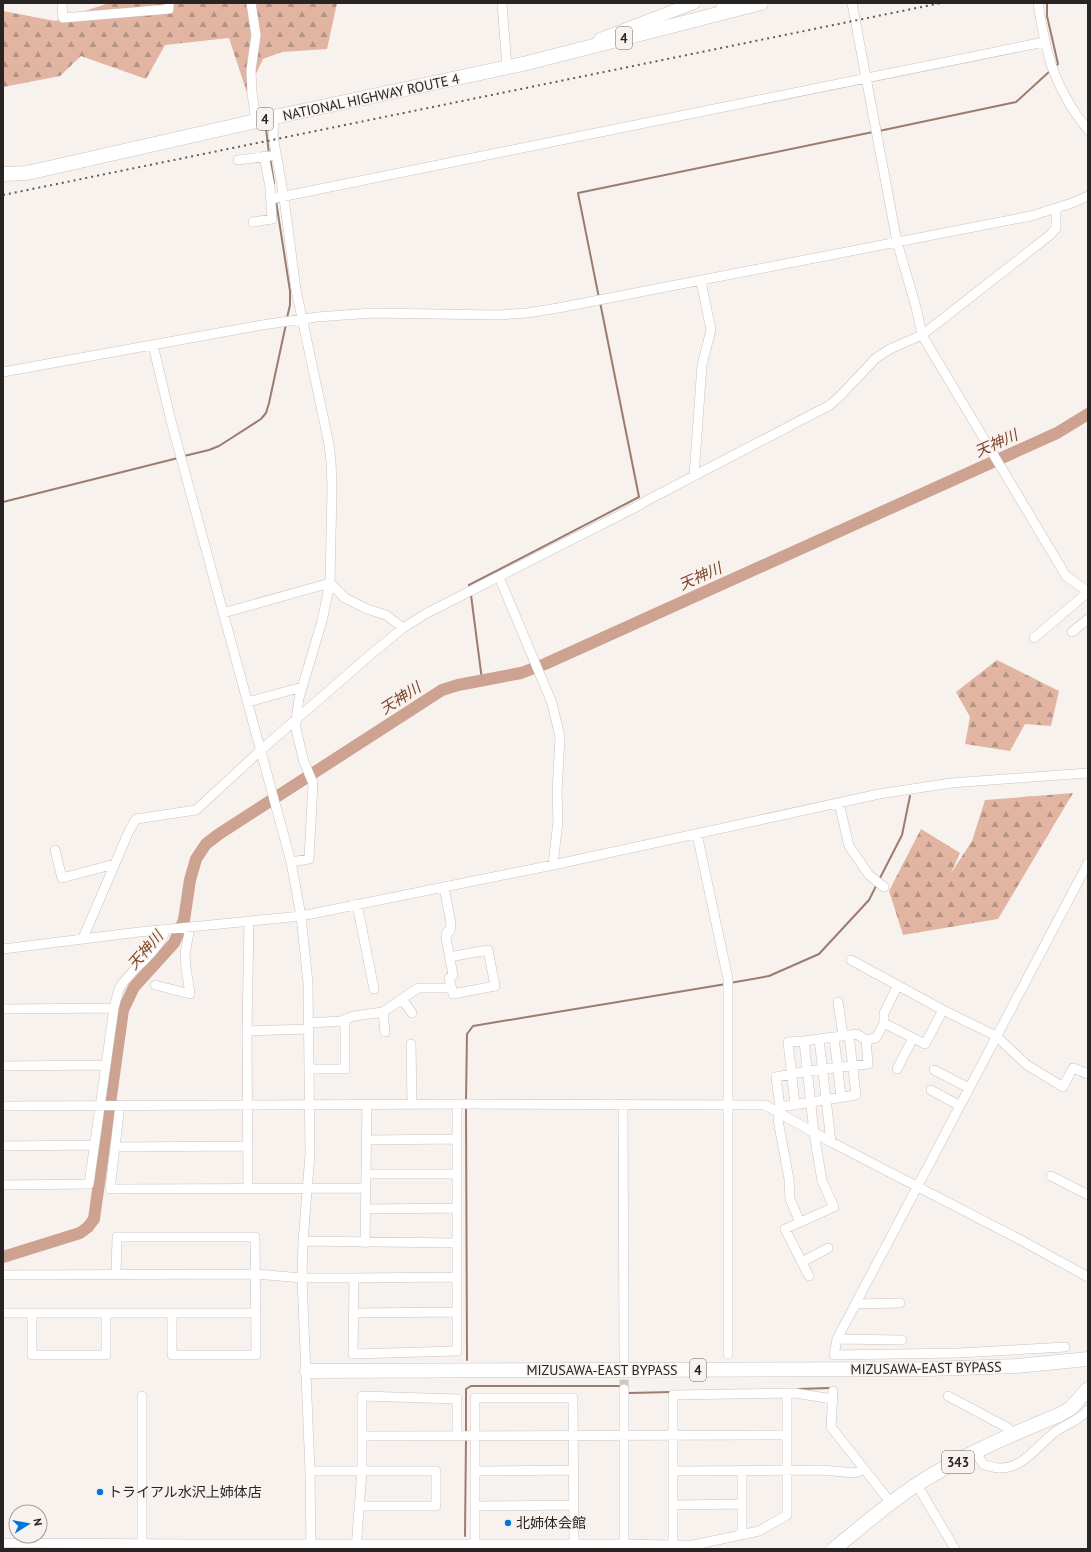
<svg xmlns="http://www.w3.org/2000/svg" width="1091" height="1552" font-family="'PT Sans','Noto Sans JP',sans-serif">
  <defs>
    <pattern id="forest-firs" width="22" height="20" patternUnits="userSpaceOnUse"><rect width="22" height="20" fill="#e1b5a2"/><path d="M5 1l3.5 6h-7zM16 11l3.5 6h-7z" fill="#b69384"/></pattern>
  </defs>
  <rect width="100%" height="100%" fill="#f8f2ef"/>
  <path fill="url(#forest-firs)" d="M 109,3 L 337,3 L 327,49 L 282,52 L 263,59 L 247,93 L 229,38 L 165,45 L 146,79 L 81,56 L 60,76 L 3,87 L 3,11 L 55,21 Z
    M 997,660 L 1059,691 L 1051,726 L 1025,724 L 1010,751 L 965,744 L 970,717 L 956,692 Z
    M 1073,793 L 998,919 L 903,935 L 889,891 L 921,829 L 960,853 L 951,873 L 972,841 L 985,800 Z"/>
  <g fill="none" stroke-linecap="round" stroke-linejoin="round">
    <path stroke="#9b7c6f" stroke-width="2" d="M 1047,3 L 1047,16 L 1058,64 L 1054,67
      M 266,129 L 269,154
      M 879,131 L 1016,102 L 1050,71
      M 270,158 L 274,183
      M 276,201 L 290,291 L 290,305 L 287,318
      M 599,298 L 578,193 L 873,132
      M 184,456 L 209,450 L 219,446 L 261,419 L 266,413 L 269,403 L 286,324
      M 3,502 L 178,458
      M 470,588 L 469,585 L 639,497 L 600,302
      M 471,595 L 482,680
      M 879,880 L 902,835 L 910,796
      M 730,983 L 769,976 L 819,954 L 869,900 L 877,884
      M 466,1101 L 467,1034 L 473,1026 L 726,984
      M 466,1107 L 467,1360
      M 798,1389 L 829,1388
      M 627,1391 L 629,1393 L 672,1392
      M 466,1434 L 466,1389 L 471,1386 L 622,1386
      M 465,1536 L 466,1438"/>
    <path stroke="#cda290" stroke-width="12" d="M 3,1257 L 80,1233 L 88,1227 L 94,1219 L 123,1010 L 134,987 L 174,943 L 184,920 L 190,880 L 196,859 L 206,844 L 219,834 L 442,690 L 458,685 L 521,673 L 545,664 L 1057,433 L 1088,414"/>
    <path stroke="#cec9c6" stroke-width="9" stroke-dasharray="9 4.5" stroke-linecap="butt" d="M 624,1366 L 624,1389"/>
    <g stroke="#c9c3c0" stroke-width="10">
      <path id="minor" d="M 62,3 L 63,18 L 169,9 L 169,3
        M 251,3 L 256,35 L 251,70 L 252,93 L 256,121
        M 502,3 L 507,68
        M 852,3 L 897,242 L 916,307 L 922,335 L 1066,576 L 1088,592
        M 1038,3 C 1046,55 1054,88 1088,130
        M 274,117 L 273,136 L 284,198 L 296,290 L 329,444 L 331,461 L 332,488 L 330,583 L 322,621 L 299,698 L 296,720 L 296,729 L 304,762 L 313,783 L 309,859 L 291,862
        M 238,160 L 270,156
        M 271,199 L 1044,42
        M 253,222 L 272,219 L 270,187 L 264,156
        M 153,345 L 171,421 L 291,862 L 301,916 L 308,983 L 310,1154 L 303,1241 L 302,1278 L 310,1471 L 311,1549
        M 3,372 L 262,325 L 317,317 L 372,313 L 499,315 L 527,313 L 558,308 L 1031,216 L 1072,203 L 1088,196
        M 694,476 L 702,365 L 711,330 L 701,281
        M 499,577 L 552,703 L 560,737 L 557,792 L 558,821 L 553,865
        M 330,583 L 345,598 L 367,609 L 386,615 L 403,628
        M 223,613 L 330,583
        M 1072,632 L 1088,619
        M 1034,638 L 1088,592
        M 248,702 L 302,687
        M 839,803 L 849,846 L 869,875 L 884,887
        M 697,834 L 728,979 L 728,1354
        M 55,850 L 62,878 L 115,864
        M 444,887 L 451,923 L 450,931 L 447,932 L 446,938 L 453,975 L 449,978 L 453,994 L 495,986 L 488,950 L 449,957
        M 357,904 L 374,989
        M 83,938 L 129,831 L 136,819 L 196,810 L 261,750 L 370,655 L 403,628 L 427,613 L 640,505 L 646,501 L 830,405 L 840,396 L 876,358 L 890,349 L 922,335 L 1050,235 L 1056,228 L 1056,209
        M 3,949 L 139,932 L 301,916 L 553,865 L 879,794 L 951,783 L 1088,773
        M 851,960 L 943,1010 L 996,1036 L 1027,1065 L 1063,1087 L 1073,1068 L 1088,1074
        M 155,985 L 190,994 L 186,968 L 185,954 L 190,927
        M 402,999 L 412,1013
        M 838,1002 L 843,1036
        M 3,1009 L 114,1008
        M 383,1012 L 385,1032
        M 309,1023 L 341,1021 L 354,1016 L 383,1012 L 418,988 L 452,988
        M 884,1023 L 925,1044 L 943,1010
        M 247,1031 L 309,1029
        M 834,1037 L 841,1097
        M 819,1039 L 831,1142
        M 411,1044 L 412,1104
        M 3,1066 L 105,1065
        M 309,1069 L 345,1069 L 345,1019
        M 897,1069 L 913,1038
        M 934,1070 L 969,1088
        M 931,1090 L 960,1106
        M 623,1104 L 624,1360
        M 120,1105 L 110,1189 L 366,1188
        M 795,1105 L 788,1042 L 804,1041
        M 3,1106 L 469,1104 L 765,1105 L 831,1142 L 1017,1238 L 1088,1277
        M 780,1107 L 776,1077 L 808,1071 L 868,1064 L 866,1040
        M 367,1140 L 457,1139
        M 3,1146 L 94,1145
        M 115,1147 L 247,1146
        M 366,1174 L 457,1174
        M 1051,1176 L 1088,1195
        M 3,1185 L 89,1184 L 114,1008 C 116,1002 117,993 120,987 C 134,966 158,953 166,929
        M 248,1188 L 247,1031 L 249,921
        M 365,1209 L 457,1208
        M 800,1222 L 790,1199 L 789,1179 L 778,1120 L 780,1107 L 856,1095 L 849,1035
        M 303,1241 L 457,1243
        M 365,1243 L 367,1105
        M 802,1262 L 828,1248
        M 3,1275 L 256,1274 L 302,1278 L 354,1278 L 353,1354 L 457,1351 L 457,1104
        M 116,1275 L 117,1237 L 255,1237 L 256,1355 L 172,1355 L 172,1313
        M 809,1276 L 785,1229 L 834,1207 L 822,1181 L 814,1133 L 804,1041 L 857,1034 L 866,1040 L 876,1038 L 884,1023 L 884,1013 L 898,985
        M 354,1278 L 457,1277
        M 855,1304 L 900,1303
        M 3,1313 L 256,1313
        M 32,1313 L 32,1355 L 106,1355 L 106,1313
        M 353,1313 L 457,1312
        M 837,1339 L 902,1340
        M 1065,1347 L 959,1353 L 834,1355 L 837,1339 L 1088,863
        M 624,1389 L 624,1548
        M 833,1391 L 831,1427 L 891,1503
        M 787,1394 L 787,1515 L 759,1531 L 694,1545 L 673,1545 L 673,1395 L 795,1393 L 832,1399
        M 948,1396 L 1008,1428 L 1010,1436
        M 362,1436 L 362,1396 L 457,1399 L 457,1436
        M 975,1452 L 984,1465 C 989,1466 994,1468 999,1468 C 1023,1469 1038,1445 1055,1432 C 1066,1424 1080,1420 1088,1410
        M 742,1470 L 742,1534
        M 310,1471 L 436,1471 L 436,1506 L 359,1506
        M 475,1471 L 574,1470
        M 673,1471 L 822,1470 L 855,1473 L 864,1469
        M 917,1485 L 955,1549
        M 673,1505 L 742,1504
        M 475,1506 L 574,1505
        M 3,1543 L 195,1544 L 624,1544 L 673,1545
        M 142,1544 L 142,1396
        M 475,1544 L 475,1398 L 573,1398 L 574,1549
        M 356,1549 L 362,1471 L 362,1436 L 786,1435"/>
    </g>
    <g stroke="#c9c3c0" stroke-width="13">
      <path id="major" d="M 721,13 L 724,3
        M 600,39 L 694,3"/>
    </g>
    <g stroke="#c9c3c0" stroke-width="15">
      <path id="highway" d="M 3,174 L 27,173 L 256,121 L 527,63 L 761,3
        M 307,1371 L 928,1369 L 1016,1366 L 1088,1359
        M 834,1549 C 861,1527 887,1504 916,1485 C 961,1456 1010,1435 1059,1415 L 1071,1408 L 1088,1389"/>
    </g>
    <use href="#minor" stroke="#fff" stroke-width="9"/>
    <use href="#major" stroke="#fff" stroke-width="12"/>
    <use href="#highway" stroke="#fff" stroke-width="14"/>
    <path stroke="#5e5b59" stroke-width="2" stroke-dasharray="2 4" stroke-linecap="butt" d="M 3,195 L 941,3"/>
  </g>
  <g fill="#0076dc" stroke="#f8f2ef" stroke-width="1.5">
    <circle cx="100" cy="1492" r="4"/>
    <circle cx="508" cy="1523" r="4"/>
  </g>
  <g text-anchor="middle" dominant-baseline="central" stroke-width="3" stroke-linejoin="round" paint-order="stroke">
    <g fill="#f8f2ef" stroke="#666260" stroke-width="1">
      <rect x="616" y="27" width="16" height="22" rx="3"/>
      <rect x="257" y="108" width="16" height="22" rx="3"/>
      <rect x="690" y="1359" width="16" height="22" rx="3"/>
      <rect x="942" y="1451" width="32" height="22" rx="3"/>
    </g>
    <g font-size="13" font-weight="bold" fill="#272423">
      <text x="624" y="38">4</text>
      <text x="265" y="119">4</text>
      <text x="698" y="1370">4</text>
      <text x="958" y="1462">343</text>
    </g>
    <g font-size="14" fill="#272423" stroke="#f8f2ef">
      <text transform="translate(371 97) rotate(-12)">NATIONAL HIGHWAY ROUTE 4</text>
      <text transform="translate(926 1368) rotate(-1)">MIZUSAWA-EAST BYPASS</text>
      <text x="602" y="1370">MIZUSAWA-EAST BYPASS</text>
    </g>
    <g font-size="14" fill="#272423" stroke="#f8f2ef" text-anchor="start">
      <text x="108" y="1492">トライアル水沢上姉体店</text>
      <text x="516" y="1523">北姉体会館</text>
    </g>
    <g font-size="15" font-style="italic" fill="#7e452c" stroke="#f8f2ef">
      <text transform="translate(996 443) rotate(-24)">天神川</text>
      <text transform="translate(700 576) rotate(-24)">天神川</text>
      <text transform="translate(400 698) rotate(-33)">天神川</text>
      <text transform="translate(145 950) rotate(-49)">天神川</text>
    </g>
  </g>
  <rect width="1091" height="1552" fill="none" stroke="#272423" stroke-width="8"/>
  <g transform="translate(28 1524) rotate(79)"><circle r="19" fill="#f8f2ef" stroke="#a4a09d"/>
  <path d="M0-3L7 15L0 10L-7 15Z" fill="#0076dc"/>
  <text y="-6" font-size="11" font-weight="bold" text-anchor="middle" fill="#272423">N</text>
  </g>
</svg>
